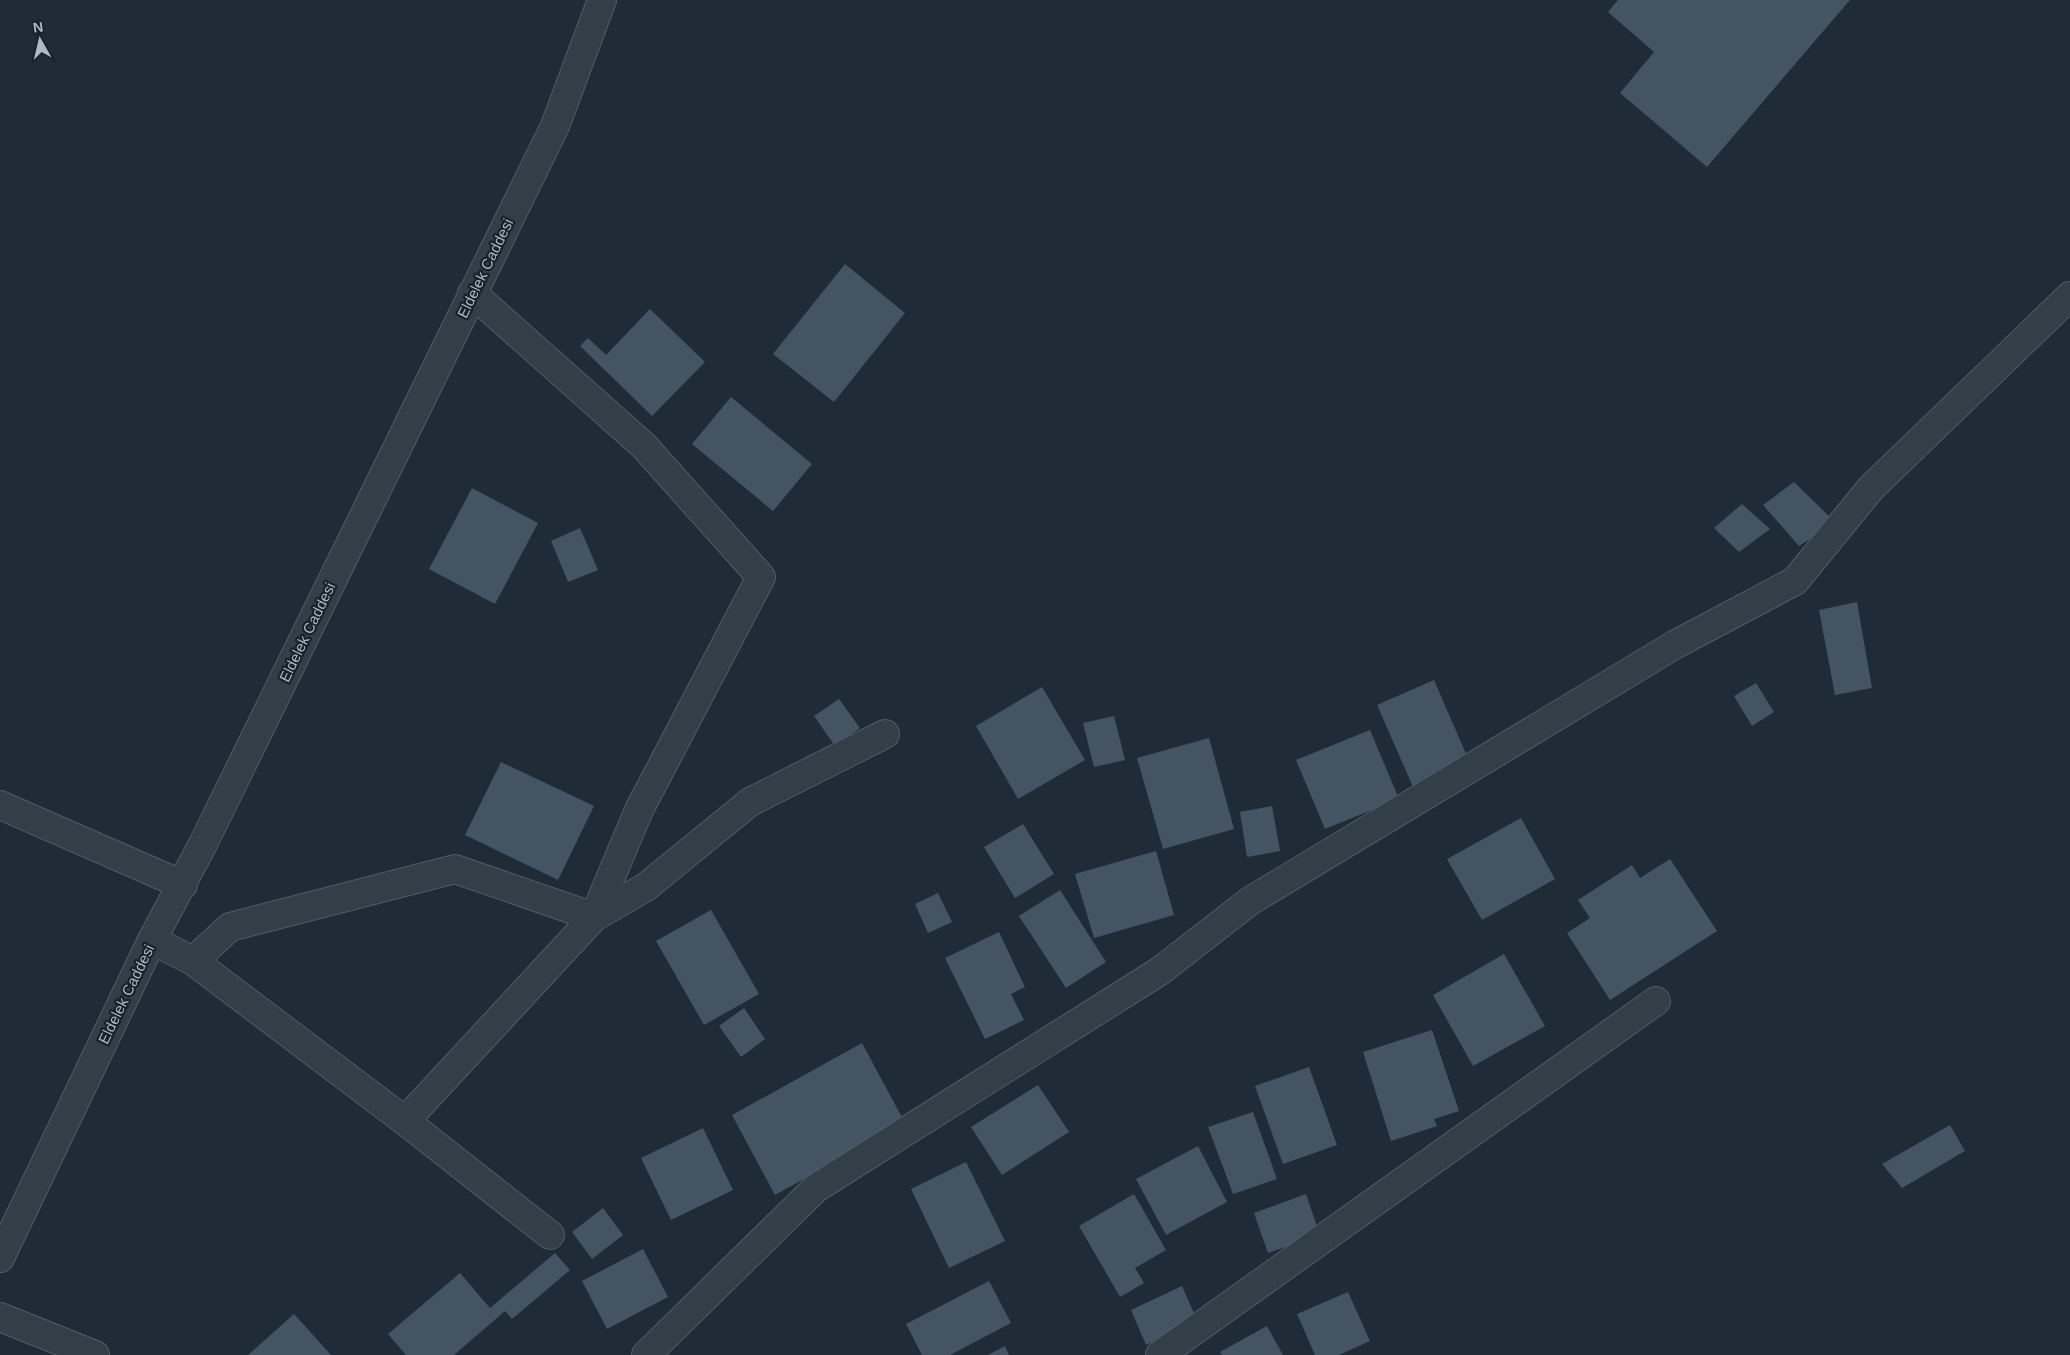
<svg xmlns="http://www.w3.org/2000/svg" width="2070" height="1355" font-family="Helvetica,sans-serif">
  <rect width="100%" height="100%" fill="#1f2c38"/>
  <path fill="#455462" d="M 1618,0 L 1850,0 L 1707,167 L 1620,93 L 1654,52 L 1608,12 Z
    M 845,264 L 905,313 L 834,402 L 773,354 Z
    M 650,309 L 705,362 L 652,416 L 580,346 L 588,338 L 606,355 Z
    M 731,397 L 812,464 L 773,511 L 692,444 Z
    M 1794,482 L 1836,523 L 1799,546 L 1763,505 Z
    M 472,488 L 538,523 L 495,604 L 429,569 Z
    M 1742,504 L 1770,529 L 1739,552 L 1714,528 Z
    M 580,528 L 598,570 L 568,582 L 551,541 Z
    M 1857,602 L 1872,688 L 1835,695 L 1819,610 Z
    M 1434,680 L 1470,763 L 1413,787 L 1377,705 Z
    M 1756,683 L 1774,712 L 1752,726 L 1734,696 Z
    M 1042,687 L 1085,760 L 1018,799 L 976,726 Z
    M 839,699 L 860,728 L 835,746 L 814,716 Z
    M 1114,716 L 1125,760 L 1094,767 L 1083,723 Z
    M 1370,730 L 1399,799 L 1325,829 L 1296,760 Z
    M 1209,738 L 1234,829 L 1163,849 L 1137,758 Z
    M 501,762 L 594,806 L 558,880 L 465,835 Z
    M 1272,806 L 1280,851 L 1247,857 L 1240,812 Z
    M 1521,818 L 1555,879 L 1482,920 L 1447,859 Z
    M 1023,824 L 1054,874 L 1015,898 L 984,847 Z
    M 1156,851 L 1174,915 L 1094,938 L 1075,874 Z
    M 1670,859 L 1717,931 L 1610,1000 L 1567,933 L 1590,918 L 1578,900 L 1632,865 L 1640,878 Z
    M 1060,890 L 1106,962 L 1066,988 L 1019,916 Z
    M 938,893 L 952,922 L 928,933 L 915,904 Z
    M 711,910 L 759,994 L 704,1025 L 656,941 Z
    M 999,932 L 1025,987 L 1011,994 L 1024,1020 L 985,1039 L 945,958 Z
    M 1504,954 L 1545,1026 L 1473,1066 L 1433,995 Z
    M 744,1008 L 765,1039 L 741,1057 L 719,1026 Z
    M 1432,1030 L 1459,1111 L 1434,1119 L 1437,1126 L 1391,1141 L 1363,1052 Z
    M 862,1043 L 905,1123 L 775,1195 L 732,1115 Z
    M 1309,1067 L 1337,1145 L 1283,1164 L 1255,1086 Z
    M 1038,1085 L 1069,1132 L 1002,1175 L 971,1127 Z
    M 1253,1112 L 1277,1179 L 1233,1194 L 1208,1127 Z
    M 1950,1125 L 1965,1151 L 1902,1188 L 1882,1164 Z
    M 703,1128 L 733,1190 L 671,1220 L 641,1158 Z
    M 1198,1146 L 1227,1202 L 1166,1235 L 1136,1179 Z
    M 966,1162 L 1005,1241 L 949,1268 L 911,1189 Z
    M 1134,1194 L 1166,1250 L 1135,1268 L 1144,1283 L 1120,1297 L 1079,1226 Z
    M 1306,1194 L 1320,1235 L 1268,1253 L 1254,1213 Z
    M 603,1208 L 623,1235 L 592,1259 L 572,1232 Z
    M 643,1249 L 668,1297 L 607,1329 L 582,1281 Z
    M 555,1253 L 570,1270 L 512,1319 L 505,1311 L 454,1355 L 406,1355 L 388,1334 L 460,1273 L 490,1308 Z
    M 989,1281 L 1011,1323 L 950,1355 L 922,1355 L 906,1324 Z
    M 1182,1286 L 1198,1322 L 1146,1345 L 1131,1310 Z
    M 1348,1292 L 1370,1341 L 1339,1355 L 1315,1355 L 1297,1314 Z
    M 294,1314 L 331,1355 L 248,1355 Z
    M 1267,1326 L 1283,1355 L 1222,1355 L 1220,1352 Z
    M 1005,1346 L 1009,1355 L 988,1355 Z"/>
  <g fill="none" stroke-linecap="round" stroke-linejoin="round">
    <g stroke="#505c66" stroke-width="30">
      <path id="minor" d="M 0,805 L 183,885
        M 152,940 L 193,961 L 405,1121 L 594,917 L 646,887 L 750,802 L 885,734
        M 193,961 L 230,927 L 455,869 L 594,917 L 639,810 L 761,577 L 644,446 L 472,293
        M 405,1121 L 550,1235
        M 0,1258 L 152,940 L 203,844 L 555,126 L 602,0
        M 0,1317 L 95,1355
        M 646,1355 L 816,1188 L 1160,971 L 1250,901 L 1676,644 L 1795,581 L 1871,488 L 2070,296
        M 1160,1355 L 1656,1001"/>
    </g>
    <use href="#minor" stroke="#323e48" stroke-width="28"/>
  </g>
  <g text-anchor="middle" dominant-baseline="central" stroke-width="4.5" stroke-linejoin="round" paint-order="stroke">
    <g font-size="15" fill="#adb9c5" stroke="#18232d">
      <text transform="translate(485 268) rotate(-64)">Eldelek Caddesi</text>
      <text transform="translate(307 632) rotate(-64)">Eldelek Caddesi</text>
      <text transform="translate(126 994) rotate(-64)">Eldelek Caddesi</text>
    </g>
  </g>
  <g transform="translate(40 40) rotate(352)" stroke="#18232d" stroke-width="4" paint-order="stroke">
  <path d="M0-4L9 19L0 12L-9 19Z" fill="#adb9c5"/>
  <text y="-8" font-size="14" font-weight="bold" text-anchor="middle" fill="#adb9c5">N</text>
  </g>
</svg>
